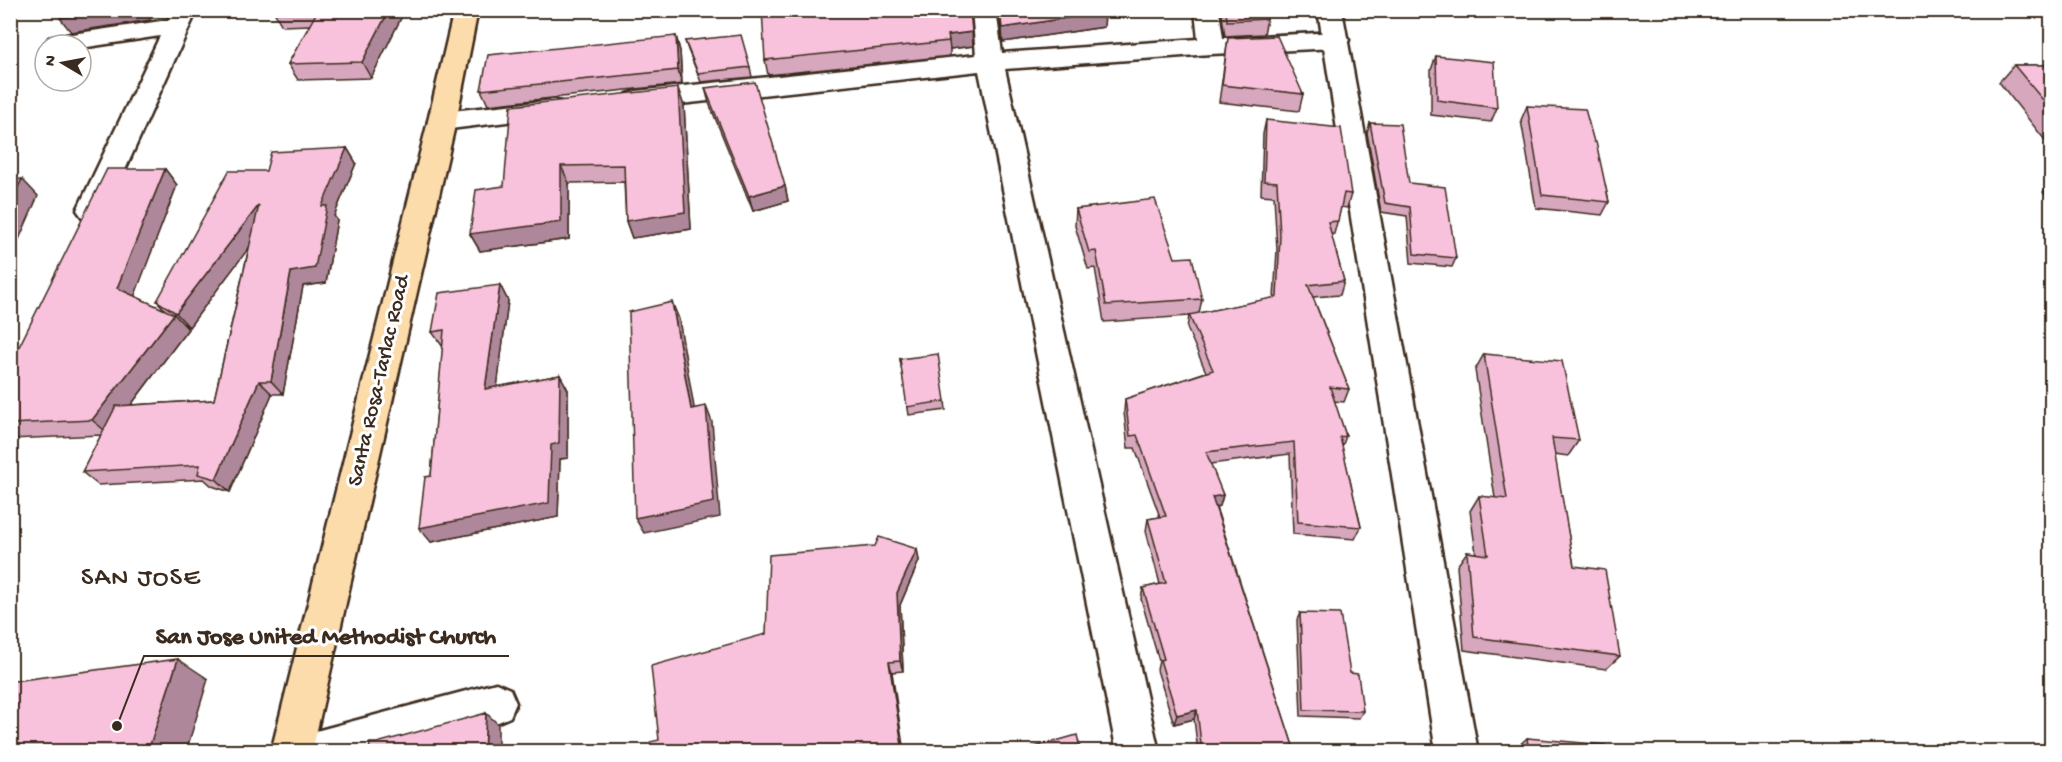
<svg xmlns="http://www.w3.org/2000/svg" width="2062" height="762" font-family="'Gochi Hand',sans-serif">
  <rect width="100%" height="100%" fill="#fff"/>
  <filter id="ink" filterUnits="userSpaceOnUse"><feTurbulence type="fractalNoise" baseFrequency=".0167" numOctaves="2"/><feDisplacementMap in="SourceGraphic" scale="12" xChannelSelector="R" yChannelSelector="G"/><feConvolveMatrix kernelMatrix="1 2 1 2 8 2 1 2 1" color-interpolation-filters="sRGB"/></filter>
  <g filter="url(#ink)">
    <g fill="none" stroke-linecap="round" stroke-linejoin="round">
      <g stroke="#3b2a1e" stroke-width="5">
        <path id="minor" d="M 172,10 L 197,10 L 107,210 L 102,217 L 92,220 L 82,217 L 77,210 L 160,36 L 81,48 L 81,45 L 45,44 L 49,38 L 58,36 L 168,20 Z
          M 972,10 L 996,10 L 1002,53 L 1198,39 L 1195,10 L 1219,10 L 1223,38 L 1336,32 L 1345,34 L 1349,40 L 1345,46 L 1336,48 L 1211,54 L 1005,69 L 1159,752 L 1117,752 L 979,71 L 636,109 L 627,106 L 623,100 L 627,94 L 636,91 L 976,55 Z
          M 554,100 L 564,103 L 567,109 L 564,115 L 442,130 L 432,127 L 428,121 L 432,115 L 442,112 Z
          M 496,683 L 510,689 L 516,703 L 510,717 L 496,723 L 392,752 L 296,752 L 301,737 L 316,731 Z"/>
      </g>
      <g stroke="#3b2a1e" stroke-width="5">
        <path id="tertiary" d="M 1318,10 L 1342,10 L 1478,752 L 1436,752 Z"/>
      </g>
      <g stroke="#3b2a1e" stroke-width="5">
        <path id="trunk" d="M 454,10 L 478,10 L 456,121 L 312,752 L 271,752 L 428,121 Z"/>
      </g>
      <use href="#minor" fill="#fff" fill-rule="evenodd"/>
      <use href="#tertiary" fill="#fff" fill-rule="evenodd"/>
      <use href="#trunk" fill="#fddcac" fill-rule="evenodd"/>
    </g>
    <path fill="#d6a7bd" stroke="#3b2a1e" stroke-width="1.5" fill-rule="evenodd" d="M 273,10 L 405,10 L 371,78 L 298,80 L 288,64 L 310,25 L 282,26 Z
      M 998,10 L 1104,10 L 1105,12 L 1104,27 L 1003,42 Z
      M 1221,10 L 1264,10 L 1267,19 L 1264,34 L 1225,36 Z
      M 972,32 L 973,46 L 950,49 L 950,56 L 768,75 L 765,60 Z
      M 676,36 L 680,51 L 682,84 L 488,105 L 481,90 Z
      M 1228,38 L 1303,94 L 1299,111 L 1219,102 Z
      M 685,41 L 750,67 L 752,77 L 701,82 L 688,50 Z
      M 1436,56 L 1497,108 L 1491,122 L 1431,115 L 1431,70 Z
      M 2014,65 L 2052,65 L 2052,149 L 1999,82 Z
      M 705,88 L 785,186 L 788,201 L 753,211 L 709,103 Z
      M 684,106 L 691,229 L 632,238 L 626,221 L 624,182 L 569,183 L 569,239 L 480,251 L 470,234 L 504,186 Z
      M 1527,106 L 1594,142 L 1609,202 L 1602,215 L 1536,208 L 1521,120 Z
      M 1266,120 L 1351,194 L 1347,208 L 1341,207 L 1334,234 L 1331,235 L 1344,281 L 1340,295 L 1313,297 L 1349,389 L 1344,402 L 1334,401 L 1346,436 L 1342,447 L 1361,527 L 1355,539 L 1293,534 L 1290,454 L 1210,464 L 1223,495 L 1220,506 L 1216,507 L 1295,752 L 1198,752 L 1194,719 L 1174,724 L 1157,670 L 1159,661 L 1141,599 L 1143,588 L 1160,584 L 1146,531 L 1148,519 L 1160,517 L 1135,448 L 1128,448 L 1124,412 L 1125,399 L 1206,372 L 1187,328 L 1189,316 L 1104,322 L 1095,268 L 1088,269 L 1075,226 L 1076,209 L 1175,258 L 1202,299 L 1199,313 L 1274,298 L 1277,250 L 1274,196 L 1261,195 L 1263,134 Z
      M 1370,123 L 1409,183 L 1456,258 L 1452,267 L 1411,263 L 1407,216 L 1381,212 L 1367,133 Z
      M 347,148 L 356,163 L 334,216 L 337,220 L 326,283 L 303,286 L 283,394 L 272,394 L 230,492 L 212,486 L 204,479 L 98,485 L 82,472 L 101,435 L 10,439 L 10,365 L 165,169 L 177,185 L 134,296 L 165,310 L 157,301 L 266,171 ZM 249,247 L 214,400 L 131,405 L 188,329 L 183,323 L 189,327 Z
      M 2052,184 L 2052,203 L 2043,192 Z
      M 500,285 L 508,301 L 497,387 L 560,375 L 568,390 L 568,458 L 560,459 L 558,517 L 431,542 L 431,476 L 443,347 L 432,332 Z
      M 1484,354 L 1579,440 L 1568,456 L 1554,454 L 1574,566 L 1620,656 L 1606,669 L 1464,650 L 1457,566 L 1467,552 L 1476,553 L 1470,511 L 1479,496 L 1495,498 L 1475,370 Z
      M 900,359 L 945,401 L 946,410 L 909,415 Z
      M 917,549 L 919,561 L 900,605 L 903,671 L 892,672 L 659,740 L 766,634 Z
      M 1300,613 L 1350,673 L 1363,711 L 1359,718 L 1301,716 L 1297,620 Z
      M 1527,738 L 1606,752 L 1516,752 L 1515,749 Z"/>
    <path fill="#ae889a" stroke="#3b2a1e" stroke-width="1.5" d="M 109,10 L 154,10 L 150,20 L 71,32 L 60,18 Z
      M 389,10 L 405,10 L 371,78 L 362,62 Z
      M 1105,12 L 1104,27 L 1003,42 L 1002,28 Z
      M 972,32 L 973,46 L 950,49 L 948,35 Z
      M 676,36 L 680,51 L 682,84 L 678,70 Z
      M 678,88 L 684,106 L 691,229 L 632,238 L 626,221 Z
      M 347,148 L 356,163 L 334,216 L 337,220 L 326,283 L 303,286 L 283,394 L 271,381 L 291,272 Z
      M 561,166 L 569,183 L 569,239 L 480,251 L 470,234 Z
      M 165,169 L 177,185 L 132,303 L 117,288 Z
      M 22,179 L 38,196 L 10,260 L 10,203 Z
      M 785,186 L 788,201 L 753,211 L 749,196 Z
      M 259,205 L 270,220 L 189,327 L 176,313 Z
      M 500,285 L 508,301 L 495,404 L 485,389 Z
      M 672,302 L 679,319 L 697,425 L 691,409 Z
      M 174,314 L 188,329 L 109,434 L 92,420 Z
      M 560,375 L 568,390 L 568,458 L 560,459 L 558,517 L 431,542 L 419,528 L 551,445 Z
      M 259,381 L 272,394 L 230,492 L 216,479 Z
      M 706,406 L 712,422 L 720,517 L 644,533 L 635,518 Z
      M 1223,495 L 1220,506 L 1209,509 L 1212,497 Z
      M 917,549 L 919,561 L 900,605 L 903,671 L 900,661 L 897,593 Z
      M 178,659 L 208,679 L 186,752 L 148,751 Z
      M 889,662 L 892,672 L 904,752 L 903,752 Z
      M 1197,710 L 1194,719 L 1174,724 L 1177,715 Z
      M 486,713 L 498,724 L 498,752 L 484,752 Z"/>
    <path fill="#f9c2dc" stroke="#3b2a1e" stroke-width="1.5" d="M 63,10 L 109,10 L 60,18 Z
      M 318,10 L 389,10 L 362,62 L 288,64 Z
      M 762,10 L 970,10 L 972,32 L 948,35 L 949,41 L 765,60 Z
      M 1000,10 L 1104,10 L 1105,12 L 1002,28 Z
      M 1226,10 L 1264,10 L 1267,19 L 1227,21 Z
      M 741,35 L 750,67 L 698,73 L 685,41 Z
      M 676,36 L 678,70 L 481,90 L 488,55 Z
      M 1277,36 L 1303,94 L 1222,85 L 1228,38 Z
      M 1436,56 L 1494,62 L 1497,108 L 1437,100 Z
      M 2014,65 L 2052,65 L 2052,111 Z
      M 755,82 L 785,186 L 749,196 L 705,88 Z
      M 678,88 L 685,212 L 626,221 L 624,165 L 561,166 L 561,222 L 470,234 L 476,190 L 504,186 L 511,106 Z
      M 1527,106 L 1585,109 L 1594,142 L 1596,142 L 1609,202 L 1542,195 Z
      M 1266,120 L 1341,128 L 1351,194 L 1344,193 L 1338,221 L 1328,222 L 1344,281 L 1308,285 L 1349,389 L 1330,387 L 1346,436 L 1340,437 L 1361,527 L 1298,522 L 1294,442 L 1206,452 L 1223,495 L 1212,497 L 1295,752 L 1202,752 L 1197,710 L 1177,715 L 1160,660 L 1164,659 L 1143,588 L 1166,583 L 1148,519 L 1166,516 L 1137,435 L 1130,436 L 1125,399 L 1213,370 L 1189,315 L 1277,297 L 1280,236 L 1277,182 L 1264,181 Z
      M 1370,123 L 1400,124 L 1409,183 L 1445,187 L 1456,258 L 1414,254 L 1410,207 L 1385,203 Z
      M 347,148 L 322,206 L 327,206 L 315,268 L 291,272 L 271,381 L 259,381 L 216,479 L 198,474 L 200,465 L 82,472 L 116,406 L 214,400 L 259,205 L 176,313 L 157,301 L 229,171 L 266,171 L 271,152 Z
      M 107,169 L 165,169 L 117,288 L 174,314 L 92,420 L 10,424 L 10,365 Z
      M 22,179 L 10,203 L 10,180 Z
      M 1155,199 L 1175,258 L 1192,257 L 1202,299 L 1106,305 L 1096,251 L 1089,252 L 1076,209 Z
      M 500,285 L 485,389 L 560,375 L 559,443 L 551,445 L 549,503 L 419,528 L 425,477 L 431,476 L 444,330 L 432,332 L 439,293 Z
      M 672,302 L 691,409 L 706,406 L 714,502 L 635,518 L 629,312 Z
      M 938,354 L 945,401 L 907,407 L 900,359 Z
      M 1484,354 L 1562,361 L 1579,440 L 1552,438 L 1574,566 L 1605,570 L 1620,656 L 1474,637 L 1467,552 L 1488,555 L 1479,496 L 1507,499 Z
      M 879,537 L 917,549 L 897,593 L 900,661 L 889,662 L 903,752 L 650,752 L 650,742 L 659,740 L 651,666 L 766,634 L 769,555 L 875,546 Z
      M 1300,613 L 1340,614 L 1350,673 L 1358,674 L 1363,711 L 1304,710 Z
      M 178,659 L 148,751 L 10,752 L 10,689 L 14,681 Z
      M 486,713 L 484,752 L 369,752 L 370,743 L 377,743 Z
      M 1077,735 L 1081,752 L 1017,752 Z
      M 1527,738 L 1605,745 L 1606,752 L 1529,752 Z"/>
  </g>
  <g text-anchor="middle" dominant-baseline="central" stroke-width="6" stroke-linejoin="round" paint-order="stroke">
    <g font-size="22" fill="#3b2a1e" stroke="#fff">
      <text transform="translate(380 381) rotate(-77)">Santa Rosa-Tarlac Road</text>
    </g>
    <g font-size="26" letter-spacing="1.5" fill="#3b2a1e" stroke="#fff">
      <text x="141" y="579">SAN JOSE</text>
    </g>
  </g>
  <path fill="none" stroke="#3b2a1e" stroke-width="2" d="M117 726L144 656H509"/>
  <circle fill="#3b2a1e" stroke="#fff" stroke-width="2" cx="117" cy="726" r="6"/>
  <g font-size="24" text-anchor="middle" font-weight="bold" fill="#3b2a1e" stroke="#fff" stroke-width="6" stroke-linejoin="round" paint-order="stroke">
    <text x="326" y="643">San Jose United Methodist Church</text>
  </g>
  <rect width="2062" height="762" fill="none" stroke="#fff" stroke-width="36"/>
  <rect x="18" y="18" width="2026" height="726" fill="none" stroke="#3b2a1e" stroke-width="2" filter="url(#ink)"/>
  <g transform="translate(63 63) rotate(280)"><circle r="28" fill="#ffffff" stroke="#b1aaa5" stroke-width="1.5"/>
  <path d="M0-4.5L10 22L0 15L-10 22Z" fill="#3b2a1e"/>
  <text y="-9" font-size="16" font-weight="bold" text-anchor="middle" fill="#3b2a1e">N</text>
  </g>
</svg>
